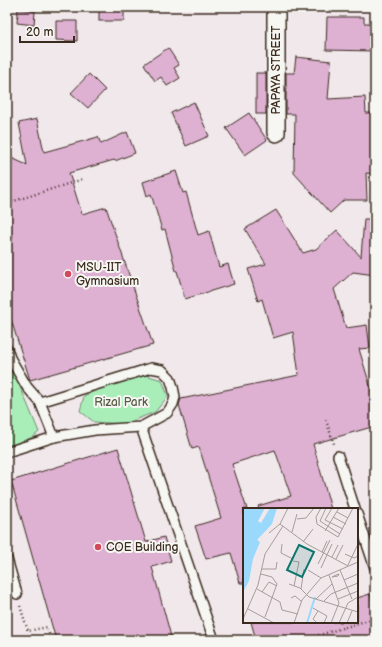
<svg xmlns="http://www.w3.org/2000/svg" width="382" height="647" viewBox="0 0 382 647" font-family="'Balsamiq Sans',sans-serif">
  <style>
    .green { fill: #a9eeb9; stroke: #728c6c }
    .building { fill: #deb1d3; stroke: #3b2a1e }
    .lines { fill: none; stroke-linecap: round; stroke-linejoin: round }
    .lane-casing { stroke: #3b2a1e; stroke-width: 12 }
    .street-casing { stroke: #3b2a1e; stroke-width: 20 }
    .path { stroke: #3b2a1e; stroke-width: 2.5; stroke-dasharray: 1 3; stroke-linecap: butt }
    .lane { stroke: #f6f6f2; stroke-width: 9 }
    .street { stroke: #f6f6f2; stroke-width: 17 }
    .poi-dot { fill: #d1495b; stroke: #f6f6f2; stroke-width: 1.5 }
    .labels { text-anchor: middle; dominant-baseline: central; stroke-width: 4; stroke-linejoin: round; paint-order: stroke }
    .street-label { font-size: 12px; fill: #3b2a1e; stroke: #f6f6f2 }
    .poi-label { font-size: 12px; fill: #3b2a1e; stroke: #f6f6f2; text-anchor: start }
    .park-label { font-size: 12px; fill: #565b45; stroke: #f6f6f2 }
    .inset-river { fill: none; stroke: #9ad9fb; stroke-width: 2 }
    .inset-road { fill: none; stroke: #a89c9a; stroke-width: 1 }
    .view { fill: #0f766e; fill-opacity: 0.15; stroke: #0f766e; stroke-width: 2 }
    .inset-edge { fill: none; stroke: #3b2a1e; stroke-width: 2 }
  </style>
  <rect width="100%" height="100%" fill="#f1e8ec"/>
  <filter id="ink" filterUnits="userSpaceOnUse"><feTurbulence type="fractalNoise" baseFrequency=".025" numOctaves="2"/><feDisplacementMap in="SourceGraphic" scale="8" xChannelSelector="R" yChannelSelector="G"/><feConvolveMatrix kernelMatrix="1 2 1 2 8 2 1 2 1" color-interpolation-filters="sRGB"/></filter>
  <g filter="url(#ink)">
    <g class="green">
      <polygon points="7,370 14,373 24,396 39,432 33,437 7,447"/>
      <polygon points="142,374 162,380 168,396 155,412 124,424 94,422 80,411 84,396 115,381"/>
    </g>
    <g class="building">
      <rect x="99" y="7" width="25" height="14"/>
      <polygon points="18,9 35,11 34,25 17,23"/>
      <polygon points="327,17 364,17 364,23 375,23 375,51 326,50"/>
      <polygon points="56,21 77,21 77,41 56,40"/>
      <polygon points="168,48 179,65 174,68 180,78 167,86 161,77 155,81 144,64"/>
      <polygon points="296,57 331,61 328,99 365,97 366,113 375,113 375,174 366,173 367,200 344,200 330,213 294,173 295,114 286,114 286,73 294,73"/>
      <rect x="256" y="73" width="10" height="41"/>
      <polygon points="89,74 105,90 88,108 71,93"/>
      <polygon points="194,102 209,136 186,146 171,113"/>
      <polygon points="249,113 267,140 245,155 226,128"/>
      <polygon points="37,119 44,152 98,137 101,144 127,132 135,153 115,161 114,160 69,173 82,214 106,207 153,345 30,380 7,307 7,241 13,238 7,222 7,156 27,165 19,123"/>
      <polygon points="176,171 183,193 186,192 198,235 209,231 219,267 228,264 234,284 185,299 177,271 176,271 165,229 162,230 151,194 147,196 143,182"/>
      <polygon points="276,210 303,253 316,249 337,230 361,257 364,219 375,219 375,275 353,272 334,289 346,328 367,325 370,348 359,349 375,402 375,426 313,444 331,509 259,509 258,506 291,496 275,450 232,464 247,509 244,509 244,583 240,583 231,553 206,559 195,526 221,518 199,447 192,449 179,405 181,399 299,375 293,332 273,338 262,299 258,301 248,269 266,264 245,229"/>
      <polygon points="118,448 146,542 164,537 171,561 152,567 172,640 56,640 11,481"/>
      <polygon points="370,594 375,610 375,640 256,640 251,622 357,622 357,598"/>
    </g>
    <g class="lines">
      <g class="lane-casing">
        <g id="lane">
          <polyline points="7,349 10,358 27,387 40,402 54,437"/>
          <polyline points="141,427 214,640"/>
          <polyline points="7,452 54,437 95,430 141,427 167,413 173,404 175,397 173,387 170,378 162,370 151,368 40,402"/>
          <polyline points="338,456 355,509"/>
          <polyline points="357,514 375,568"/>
          <polyline points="7,559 17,594"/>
        </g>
      </g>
      <g class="street-casing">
        <polyline id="street" points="276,133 276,7"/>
      </g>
      <g class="path">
        <polyline points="7,208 11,202 83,179"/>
        <polyline points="326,420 334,444"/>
        <polyline points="20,606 28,631 47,627 51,640"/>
        <polyline points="303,640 375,618"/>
      </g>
      <use href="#lane" class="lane"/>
      <use href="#street" class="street"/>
    </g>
  </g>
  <g class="poi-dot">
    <circle cx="68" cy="274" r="4"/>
    <circle cx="98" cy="547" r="4"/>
  </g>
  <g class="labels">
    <g class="street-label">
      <text transform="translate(276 70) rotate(-90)">PAPAYA STREET</text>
    </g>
    <g class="poi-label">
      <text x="76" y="267">MSU-IIT<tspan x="76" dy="14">Gymnasium</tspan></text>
      <text x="106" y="547">COE Building</text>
    </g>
    <g class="park-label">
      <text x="121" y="402">Rizal Park</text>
    </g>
  </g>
  <g transform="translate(243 508)">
    <rect width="115" height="115" fill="#f1e8ec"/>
    <path d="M0 0H22L15 13 18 15 27 0H34L29 16 14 32 17 34 10 51 6 73 0 84Z" fill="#9ad9fb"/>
    <path class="inset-river" d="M64 115 72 89"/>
    <path class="inset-road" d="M45 0 37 16 64 36 105 58M78 0 73 9 74 16 95 29 110 0M83 0 77 13 97 26M89 0 82 12 100 21M94 4 105 10M90 9 103 16M54 11 63 10 71 0M82 23 96 0M49 24 54 6M26 25 37 16M60 34 70 21M39 36 38 45 50 51M79 44 84 33M102 46 111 50 115 48M89 49 95 37M93 51 100 37M50 53 56 54 51 78M75 56 87 32M105 57 115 36M78 60 89 36M19 61H33L34 54M65 62 78 70M97 62 109 91M18 66 29 69 34 76 22 109M96 66 95 68 89 69 93 67ZM86 67 96 95 88 115M101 72 115 66M46 76 57 80 66 89 115 104M14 81 37 94 39 102 55 106M58 81 61 61M19 84 26 74 34 78M48 90 52 88 58 93M73 91 89 76M95 91 115 83M81 93 88 86 115 75M70 100 84 108 81 115M5 101 31 115M0 111 15 77 22 46 40 18M51 115 59 92 78 70 115 54M74 115 70 111 75 103M96 115 105 95 115 89M104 115 109 103"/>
    <path class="view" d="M56 37 71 44 59 69 44 62Z"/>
    <rect width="115" height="115" class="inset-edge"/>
  </g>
  <rect width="382" height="647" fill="none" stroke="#f6f6f2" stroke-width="24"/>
  <rect x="12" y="12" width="358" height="623" fill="none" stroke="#3b2a1e" stroke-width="1.5" filter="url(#ink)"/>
  <path d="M20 36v6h54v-6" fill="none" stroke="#3b2a1e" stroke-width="2"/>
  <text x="26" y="36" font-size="12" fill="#3b2a1e" stroke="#f6f6f2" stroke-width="3" paint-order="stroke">20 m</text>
</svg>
